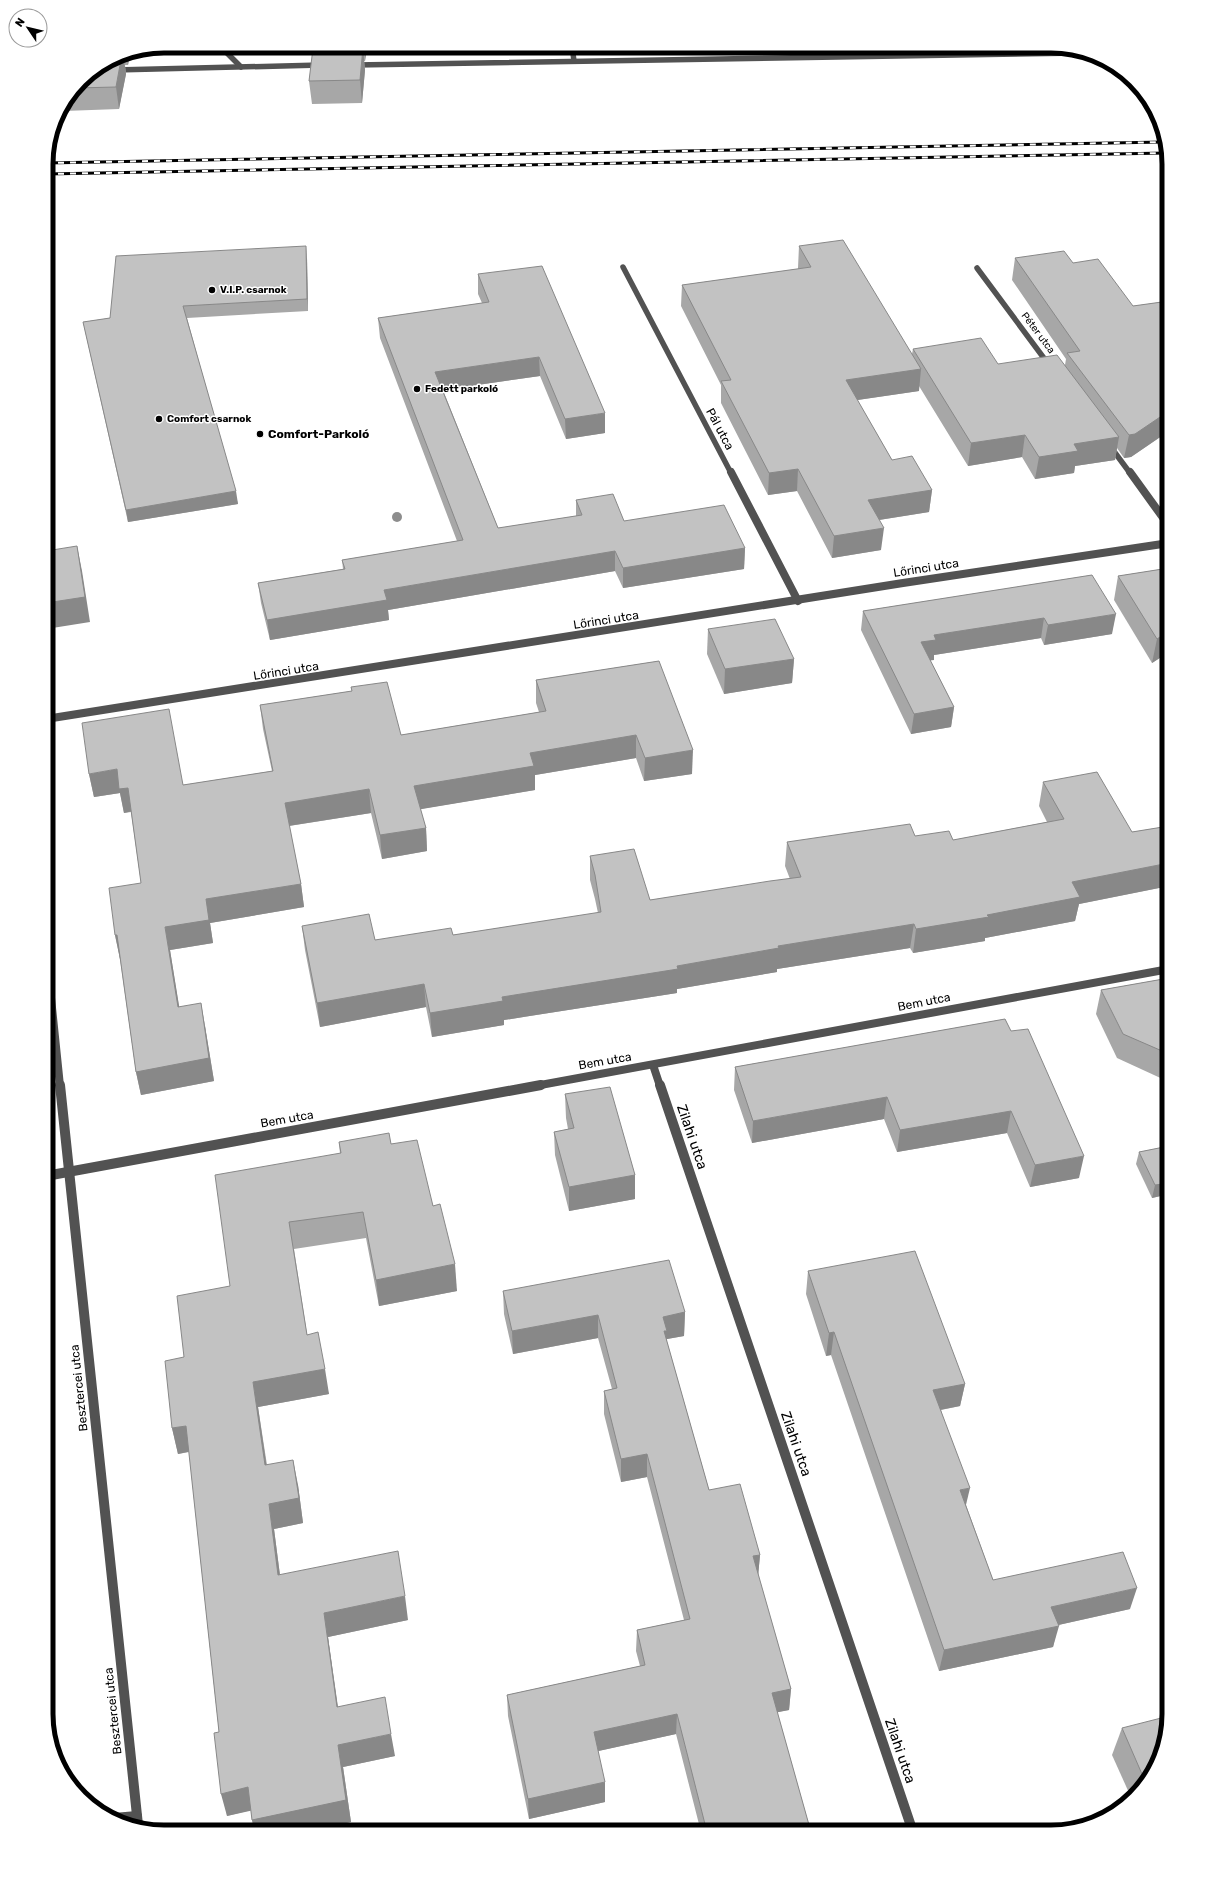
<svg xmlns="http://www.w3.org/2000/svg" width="1215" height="1878" viewBox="0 0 1215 1878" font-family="Rubik,sans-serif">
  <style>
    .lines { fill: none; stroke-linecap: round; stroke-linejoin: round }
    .street-far2 { stroke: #525252; stroke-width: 5.5 }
    .street-far1 { stroke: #525252; stroke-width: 8 }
    .street { stroke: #525252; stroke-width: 10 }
    .rail-casing { stroke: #000; stroke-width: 3 }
    .rail { stroke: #fff; stroke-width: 2; stroke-dasharray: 6; stroke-linecap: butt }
    .tree { fill: #8d8d8d }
    .wall { fill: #a7a7a7 }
    .shaded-wall { fill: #888 }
    .building { fill: #c2c2c2; stroke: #888 }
    .poi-dot { fill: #000; stroke: #fff; stroke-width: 1.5 }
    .labels { text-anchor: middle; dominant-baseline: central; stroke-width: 3; stroke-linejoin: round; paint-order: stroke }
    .far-poi-label { font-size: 10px; font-weight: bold; fill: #000; stroke: #fff; text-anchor: start }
    .far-street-label { font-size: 10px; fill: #000; stroke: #fff }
    .street-label { font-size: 12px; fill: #000; stroke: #fff }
    .poi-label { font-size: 12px; font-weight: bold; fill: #000; stroke: #fff; text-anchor: start }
    .near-street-label { font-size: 14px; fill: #000; stroke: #fff }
    .rim { fill: none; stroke: #000; stroke-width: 5 }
  </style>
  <rect width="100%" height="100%" fill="#fff"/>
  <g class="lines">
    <g class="street-far2">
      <polyline points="220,46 241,67"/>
      <polyline points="572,46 574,61"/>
      <polyline points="355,65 1078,53"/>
      <polyline points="115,70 321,65"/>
      <polyline points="623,267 731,473"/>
      <polyline points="977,268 1049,365"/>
      <polyline points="1110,446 1130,473"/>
    </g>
    <g class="street-far1">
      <polyline points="731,472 798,601"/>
      <polyline points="1130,472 1169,526"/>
      <polyline points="46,719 903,583 1169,543"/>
      <polyline points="46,949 60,1086"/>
      <polyline points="653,1065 660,1086"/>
      <polyline points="535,1086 1169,969"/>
    </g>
    <g class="street">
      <polyline points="60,1085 138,1825"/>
      <polyline points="660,1085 913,1832"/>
      <polyline points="46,1176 541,1085"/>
      <polyline points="114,1818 137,1816"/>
    </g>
    <g class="rail-casing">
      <g id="rail">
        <polyline points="46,163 1164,142"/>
        <polyline points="46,174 1167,153"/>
      </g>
    </g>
    <use href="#rail" class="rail"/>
  </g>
  <circle class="tree" cx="397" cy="517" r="5"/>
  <g class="wall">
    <polygon points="315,46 367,46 365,61 364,61 365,70 362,103 312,104 309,81"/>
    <polygon points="130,53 128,65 125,65 126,74 119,109 64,111 63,106 81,80 119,55"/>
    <polygon points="799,246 912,354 913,349 998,364 1065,365 1066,359 1012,280 1015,258 1073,263 1133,306 1169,301 1169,431 1131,457 1124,458 1117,448 1115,460 1075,466 1074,473 1035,479 1022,457 968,466 919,386 919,391 857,400 892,460 932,490 929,512 879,520 881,550 832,558 797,491 768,495 721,403 721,385 681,306 682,285 798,269 798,268"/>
    <polygon points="307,258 308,311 187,318 238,504 128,522 83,322 110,318"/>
    <polygon points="478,274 605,433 566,439 540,376 443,390 498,528 576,516 576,500 624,521 745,548 744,569 623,588 615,571 388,610 389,620 270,640 261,603 258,583 343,569 342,560 457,541 380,338 378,318 482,303 478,294"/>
    <polygon points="1169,568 1169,652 1152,663 1114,600 1118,576"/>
    <polygon points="1092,575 1112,634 1044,645 1041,638 934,655 934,660 930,660 954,707 951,727 911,734 861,630 863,611"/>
    <polygon points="708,629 794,659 792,683 724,694 707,654"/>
    <polygon points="659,661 692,774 644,781 636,758 535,775 535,790 420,809 426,828 427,851 382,859 371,813 289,826 301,884 304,907 210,923 213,943 170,950 179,1007 205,1026 214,1081 141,1095 136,1072 120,959 115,935 141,883 131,812 124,813 120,793 94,797 89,774 183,785 272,771 263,729 260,705 352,691 351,687 401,735 539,712 536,703 536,680"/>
    <polygon points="1043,782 1132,832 1169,826 1169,886 1079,904 1075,921 985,938 985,941 913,953 910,948 777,969 777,972 677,989 677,993 504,1020 504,1025 432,1037 426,1007 320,1027 305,950 302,926 375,940 453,935 598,913 595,899 590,880 590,856 650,900 790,879 785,866 787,842 915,836 953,840 1047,822 1039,806"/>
    <polygon points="1169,978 1169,1080 1167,1081 1117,1058 1096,1014 1101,990"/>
    <polygon points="1005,1019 1079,1178 1030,1187 1007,1133 897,1152 884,1119 752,1143 734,1090 735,1067"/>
    <polygon points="565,1094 635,1175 635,1199 569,1211 555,1155 554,1132 568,1129 566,1118"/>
    <polygon points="339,1142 391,1144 433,1206 457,1291 379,1306 366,1238 294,1249 307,1334 329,1394 258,1407 267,1465 298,1485 303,1523 274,1529 280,1575 408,1620 328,1637 338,1707 395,1756 343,1767 351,1822 304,1832 255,1832 252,1820 251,1810 227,1816 219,1732 189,1452 178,1454 172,1428 184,1357 230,1286 340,1154"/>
    <polygon points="1169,1146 1169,1194 1152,1198 1136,1164 1139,1152"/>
    <polygon points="808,1271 965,1384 960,1406 941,1410 966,1505 993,1580 1130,1609 1058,1625 1053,1647 939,1671 831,1355 826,1356 806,1294"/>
    <polygon points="503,1291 685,1312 684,1336 667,1339 667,1342 709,1490 760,1555 758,1576 791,1689 789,1710 777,1712 811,1832 701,1832 676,1734 598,1751 605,1802 529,1819 508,1716 507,1695 640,1666 636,1651 637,1630 684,1620 647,1477 621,1482 604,1414 604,1391 612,1389 598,1338 513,1354 504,1314"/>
    <polygon points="1122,1728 1153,1773 1130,1795 1112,1755"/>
  </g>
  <g class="shaded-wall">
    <polygon points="365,46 367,46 365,61"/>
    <polygon points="363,47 365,70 362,103 360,80"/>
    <polygon points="130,53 128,65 126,54"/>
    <polygon points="122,54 123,54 126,74 119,109 116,87"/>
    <polygon points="306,246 307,258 308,311 307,299"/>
    <polygon points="539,357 540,376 436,391 435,372"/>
    <polygon points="921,369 919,391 844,402 846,380"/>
    <polygon points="1169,411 1169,431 1131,457 1124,458 1129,435"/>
    <polygon points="605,413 605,433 566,439 565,419"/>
    <polygon points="1025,435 1022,457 968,466 971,443"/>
    <polygon points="1119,437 1115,460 1075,466 1074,473 1035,479 1039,457 1074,444"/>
    <polygon points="798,469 797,491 768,495 769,473"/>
    <polygon points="932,490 929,512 866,522 868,500"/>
    <polygon points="236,491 238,504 128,522 126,510"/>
    <polygon points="884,528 881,550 832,558 834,536"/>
    <polygon points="77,546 82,571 90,622 46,629 46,603"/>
    <polygon points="745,548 744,569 623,588 623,568"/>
    <polygon points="615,551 615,571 388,610 389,620 270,640 267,620 384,590"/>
    <polygon points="1116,614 1112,634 1044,645 1048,625"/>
    <polygon points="1044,618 1041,638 934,655 934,660 919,662 921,642 934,635"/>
    <polygon points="1169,631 1169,652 1152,663 1157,639"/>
    <polygon points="794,659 792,683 724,694 725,669"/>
    <polygon points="954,707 951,727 911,734 914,714"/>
    <polygon points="636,735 636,758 535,775 535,790 416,810 414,786 530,753"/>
    <polygon points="693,750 692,774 644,781 645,758"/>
    <polygon points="117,769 128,788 133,811 124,813 120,793 94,797 89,774"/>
    <polygon points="369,789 371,813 288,826 285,803"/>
    <polygon points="426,828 427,851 382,859 380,835"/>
    <polygon points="1169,863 1169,886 1079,904 1075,921 985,938 985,941 913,953 916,929 987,915 1072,882"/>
    <polygon points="301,884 304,907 210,923 213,943 170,950 183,1030 178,1007 165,927 206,899"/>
    <polygon points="914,924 910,948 777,969 777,972 677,989 677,993 504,1020 504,1025 432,1037 430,1013 502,997 677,966 778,946"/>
    <polygon points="115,935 117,935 122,958 120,959"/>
    <polygon points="424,984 426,1007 320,1027 317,1003"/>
    <polygon points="201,1003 205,1026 214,1081 141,1095 136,1072"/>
    <polygon points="887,1097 884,1119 752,1143 753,1121"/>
    <polygon points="1011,1111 1007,1133 897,1152 900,1130"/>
    <polygon points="1084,1156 1079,1178 1030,1187 1035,1165"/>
    <polygon points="635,1175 635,1199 569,1211 569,1187"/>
    <polygon points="1169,1183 1169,1194 1152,1198 1155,1185"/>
    <polygon points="455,1264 457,1291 379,1306 376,1280"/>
    <polygon points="685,1312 684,1336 667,1339 666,1354 663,1354 663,1317"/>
    <polygon points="598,1315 598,1338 513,1354 512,1331"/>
    <polygon points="834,1332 831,1355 826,1356 829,1333"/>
    <polygon points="325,1369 329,1394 258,1407 270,1490 265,1465 253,1382"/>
    <polygon points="965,1384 960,1406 929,1412 933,1390"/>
    <polygon points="186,1426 192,1451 178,1454 172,1428"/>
    <polygon points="647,1454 647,1477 621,1482 621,1459"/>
    <polygon points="293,1460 298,1485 303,1523 274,1529 283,1599 278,1575 269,1504"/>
    <polygon points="970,1488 965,1509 960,1490"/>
    <polygon points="760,1555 758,1577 753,1556"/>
    <polygon points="1137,1588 1130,1609 1045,1628 1051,1607"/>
    <polygon points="405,1596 408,1620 328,1637 341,1730 337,1707 324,1613"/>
    <polygon points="1059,1626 1053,1647 939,1671 944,1650"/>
    <polygon points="791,1689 789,1710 769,1714 772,1693"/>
    <polygon points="677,1714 676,1734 594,1752 594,1732"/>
    <polygon points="391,1734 395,1756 343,1767 351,1822 304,1832 255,1832 252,1820 338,1745"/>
    <polygon points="605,1782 605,1802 529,1819 528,1799"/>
    <polygon points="248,1787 254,1810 227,1816 221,1794"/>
  </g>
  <g class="building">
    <polygon points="315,46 365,46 365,50 363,50 363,47 315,48"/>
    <polygon points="363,47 360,80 309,81 313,48"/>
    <polygon points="122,54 116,87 75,88 81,80 119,55"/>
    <polygon points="843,240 921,369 846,380 892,460 912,456 932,490 868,500 884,528 834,536 798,469 769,473 721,381 731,380 682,285 811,267 799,246"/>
    <polygon points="306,246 307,299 183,306 236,491 126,510 83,322 110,318 116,256"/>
    <polygon points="1064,251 1073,263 1098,259 1133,306 1169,301 1169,411 1135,434 1129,435 1067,353 1080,351 1015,258"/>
    <polygon points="542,266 605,413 565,419 539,357 435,372 498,528 582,515 576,500 613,494 624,521 724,505 745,548 623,568 615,551 384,590 387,600 267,620 258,583 345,569 342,560 463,540 378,318 489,302 478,274"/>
    <polygon points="981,338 998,364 1057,355 1119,437 1074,444 1078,451 1039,457 1025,435 971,443 913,349"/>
    <polygon points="77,546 85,597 46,603 46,551"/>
    <polygon points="1169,568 1169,631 1157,639 1118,576"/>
    <polygon points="1092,575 1116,614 1048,625 1044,618 934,635 936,640 921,642 954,707 914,714 863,611"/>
    <polygon points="775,619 794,659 725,669 708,629"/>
    <polygon points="659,661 693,750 645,758 636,735 530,753 534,766 414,786 426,828 380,835 369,789 285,803 301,884 206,899 209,920 165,927 178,1007 201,1003 209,1058 136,1072 117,935 115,935 109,888 141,883 128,788 119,789 117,769 89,774 82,723 169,709 183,785 273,771 260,705 352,691 351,687 387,682 401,735 546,711 536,680"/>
    <polygon points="1097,772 1132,832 1169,826 1169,863 1072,882 1080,897 987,915 989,917 916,929 914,924 778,946 779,948 677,966 678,969 502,997 503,1001 430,1013 424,984 317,1003 302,926 369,914 375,940 451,928 453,935 601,912 595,875 590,856 634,849 650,900 770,881 801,877 787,842 910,824 915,836 949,831 953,840 1064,819 1043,782"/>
    <polygon points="1169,978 1169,1054 1123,1034 1101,990"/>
    <polygon points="1005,1019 1011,1031 1028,1029 1084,1156 1035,1165 1011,1111 900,1130 887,1097 753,1121 735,1067"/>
    <polygon points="610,1087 635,1175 569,1187 554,1132 574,1128 565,1094"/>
    <polygon points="389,1133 391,1144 417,1140 433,1206 440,1204 455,1264 376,1280 363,1212 289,1222 307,1335 318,1332 325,1369 253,1382 265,1465 293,1460 299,1498 269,1504 278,1575 398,1551 405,1596 324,1613 337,1707 385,1697 391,1734 338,1745 346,1800 252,1820 248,1787 221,1794 214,1733 219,1732 186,1426 172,1428 165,1361 184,1357 177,1296 230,1286 215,1175 341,1153 339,1142"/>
    <polygon points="1169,1146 1169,1183 1155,1185 1139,1152"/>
    <polygon points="915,1251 965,1384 933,1390 970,1488 960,1490 993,1580 1123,1552 1137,1588 1051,1607 1059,1626 944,1650 834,1332 829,1333 808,1271"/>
    <polygon points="669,1260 685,1312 663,1317 667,1331 664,1331 709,1490 740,1484 760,1555 753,1556 791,1689 772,1693 811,1832 707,1832 677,1714 594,1732 605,1782 528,1799 507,1695 645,1665 637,1630 690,1619 647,1454 621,1459 604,1391 617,1388 598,1315 512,1331 503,1291"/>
    <polygon points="1169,1716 1153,1773 1145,1781 1122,1728"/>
  </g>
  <g class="poi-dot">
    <circle cx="212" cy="290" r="4"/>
    <circle cx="417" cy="389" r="4"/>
    <circle cx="159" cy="419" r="4"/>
    <circle cx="260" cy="434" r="4"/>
  </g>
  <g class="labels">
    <g class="far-poi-label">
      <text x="220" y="290">V.I.P. csarnok</text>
      <text x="425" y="389">Fedett parkoló</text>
      <text x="167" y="419">Comfort csarnok</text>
    </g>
    <g class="far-street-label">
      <text transform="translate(1038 333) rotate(53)">Péter utca</text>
    </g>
    <g class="street-label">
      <text transform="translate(720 429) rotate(62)">Pál utca</text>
      <text transform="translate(926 568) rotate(-9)">Lőrinci utca</text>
      <text transform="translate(606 620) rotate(-9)">Lőrinci utca</text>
      <text transform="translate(286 671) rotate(-9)">Lőrinci utca</text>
      <text transform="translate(924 1002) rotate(-11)">Bem utca</text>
      <text transform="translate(605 1061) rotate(-10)">Bem utca</text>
      <text transform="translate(287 1119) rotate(-10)">Bem utca</text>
      <text transform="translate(79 1388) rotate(-96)">Besztercei utca</text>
      <text transform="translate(113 1711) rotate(-96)">Besztercei utca</text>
    </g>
    <g class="poi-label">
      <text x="268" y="434">Comfort-Parkoló</text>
    </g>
    <g class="near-street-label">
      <text transform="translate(692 1137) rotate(71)">Zilahi utca</text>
      <text transform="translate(796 1444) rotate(71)">Zilahi utca</text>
      <text transform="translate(900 1751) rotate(71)">Zilahi utca</text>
    </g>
  </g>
  <path d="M0 0H1215V1878H0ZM164 53H1051A111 111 0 0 1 1162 164V1714A111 111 0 0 1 1051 1825H164A111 111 0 0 1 53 1714V164A111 111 0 0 1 164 53Z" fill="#fff" fill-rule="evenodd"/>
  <path class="rim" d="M164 53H1051A111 111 0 0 1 1162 164V1714A111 111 0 0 1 1051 1825H164A111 111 0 0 1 53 1714V164A111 111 0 0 1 164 53Z"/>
  <g transform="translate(28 28) rotate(305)"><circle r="19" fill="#ffffff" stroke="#999999"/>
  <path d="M0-3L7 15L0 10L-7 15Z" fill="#000000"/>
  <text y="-6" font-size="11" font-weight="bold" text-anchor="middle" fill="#000000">N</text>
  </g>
</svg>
